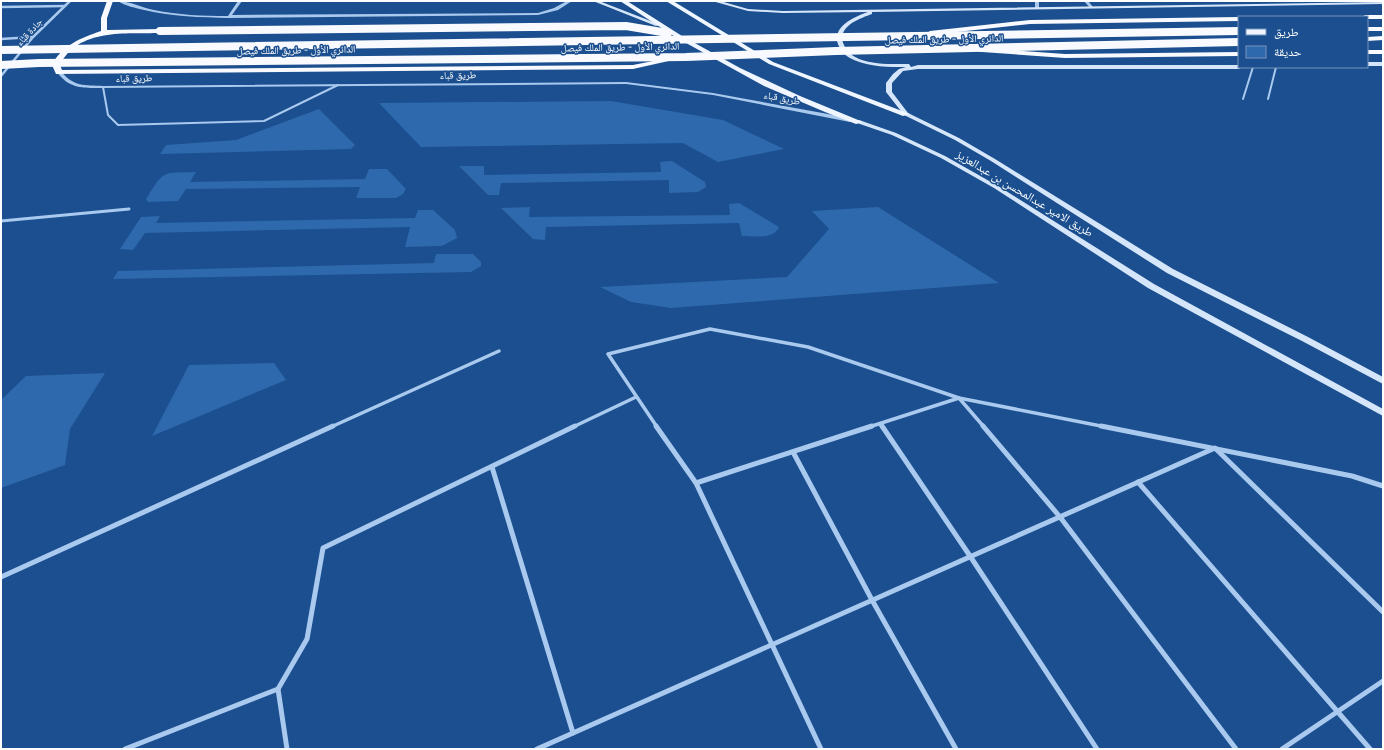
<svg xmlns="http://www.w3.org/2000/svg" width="1384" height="750" viewBox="0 0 1384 750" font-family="Cabin,'Noto Naskh Arabic',sans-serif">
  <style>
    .green { fill: #2e69ad }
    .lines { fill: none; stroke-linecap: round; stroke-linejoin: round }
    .service { stroke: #a9c9ee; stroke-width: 2 }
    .pedestrian-far1 { stroke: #a9c9ee; stroke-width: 2.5 }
    .pedestrian { stroke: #a9c9ee; stroke-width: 3 }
    .minor-far1 { stroke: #a9c9ee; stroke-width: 3.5 }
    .minor { stroke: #a9c9ee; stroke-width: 5 }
    .tertiary { fill: #a9c9ee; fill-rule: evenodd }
    .secondary { fill: #d6e6fa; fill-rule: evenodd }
    .primary { fill: #f0f6ff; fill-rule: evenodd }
    .trunk { fill: #f8faff; fill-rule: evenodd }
    .trunk-bridge { stroke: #f8faff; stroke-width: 8 }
    .labels { text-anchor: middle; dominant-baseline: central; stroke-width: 3; stroke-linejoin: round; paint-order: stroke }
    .far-street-label { font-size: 10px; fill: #fff; stroke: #1b4f8f }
    .street-label { font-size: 12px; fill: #fff; stroke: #1b4f8f }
  </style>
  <rect width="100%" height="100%" fill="#1b4f8f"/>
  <g class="green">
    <polygon points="611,101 723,120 784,149 718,162 683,143 421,147 379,103"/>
    <polygon points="319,109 355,145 351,149 160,154 166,145 236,140"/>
    <polygon points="672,161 705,182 706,187 698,192 669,193 669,180 501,183 499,195 488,195 459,166 484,166 484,175 661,172 660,162"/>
    <path d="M369 169H387L406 189 403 194 396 198H356L360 187 186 189 178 201 148 202 146 199C165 169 161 173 196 172L190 182 365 179Z"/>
    <path d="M739 203 779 227C774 240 754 236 742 236L739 223 546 227 545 240 533 239 501 208 530 207 529 217 730 215 729 204Z"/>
    <polygon points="878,207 999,283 671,308 631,302 600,287 787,277 829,229 812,211"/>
    <polygon points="418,210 433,210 455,230 457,238 442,246 405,247 410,227 145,233 133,250 120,249 141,217 160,216 156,223 415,218"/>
    <polygon points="436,254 473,254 481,262 481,266 471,272 113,279 118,271 434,263"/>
    <polygon points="274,363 286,380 152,436 189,365"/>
    <polygon points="105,373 70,429 65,465 1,488 1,400 26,376"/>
  </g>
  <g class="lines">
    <g class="service">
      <polyline points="103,87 108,115 118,125 264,121 338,85"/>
      <polyline points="1243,99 1253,67"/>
      <polyline points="1268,99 1276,67"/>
    </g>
    <g class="pedestrian-far1">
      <polyline points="1,7 65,6"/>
      <polyline points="1,39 33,37"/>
      <polyline points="1,76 33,37 70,1"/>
    </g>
    <polyline class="pedestrian" points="1,221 129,209"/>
    <g class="minor-far1">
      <polyline points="880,424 882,427"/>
      <polyline points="331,427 499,351"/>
      <polyline points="573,427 636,397"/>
      <polyline points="657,427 608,354 710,329 808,347 959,398 1106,427"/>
      <polyline points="869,427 959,398 984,427"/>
    </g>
    <g class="minor">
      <polyline points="656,426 696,483 821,749"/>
      <polyline points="882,426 970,556 1097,749"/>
      <polyline points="983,426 1060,517 1236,749"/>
      <polyline points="1101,426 1352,476 1383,486"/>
      <polyline points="793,452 872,600 956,749"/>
      <polyline points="492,467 573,733"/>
      <polyline points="1138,482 1370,749"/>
      <polyline points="696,483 872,426"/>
      <polyline points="1,577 333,426"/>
      <polyline points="278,689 307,639 323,548 575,426"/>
      <polyline points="125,749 278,689 287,749"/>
      <polyline points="537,749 1215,448 1383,612"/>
      <polyline points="1282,749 1383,681"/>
    </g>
    <g class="tertiary">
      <path d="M118 1C130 1 142 8 154 10 178 15 203 16 228 16L238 1H242L232 15 538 13 554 8 567 1H572L558 10 538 15 229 18C200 17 173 17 144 10 136 8 125 6 118 1Z"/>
      <polygon points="1035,1 1039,1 1039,9 1035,8"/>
      <polygon points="1084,1 1088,1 1093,7 1092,8 1090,8"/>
      <path d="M57 71H61C73 87 85 85 103 86L626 82 713 93 850 118 853 120 850 122 713 95 626 84 103 88C83 88 69 89 57 72Z"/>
    </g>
    <g class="secondary">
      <polygon points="593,1 599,1 661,25 656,26"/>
      <path d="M712 1H720L748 9 783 11 1383 2V4L872 12V14C858 19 834 28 845 47 848 53 853 56 859 59 875 65 893 64 909 64L911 67 918 65H1239V67H1242L1239 69H918L903 71 892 83V92L908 113 959 138 995 159 1173 269 1308 337 1383 377V384L1302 341 1167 273 991 161 955 140 904 115 886 92V83L893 74 899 69 906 67C889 67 870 67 854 60 847 57 844 54 840 48 828 29 853 17 868 12L783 13 748 11Z"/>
      <rect x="1367" y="62" width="16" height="4"/>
      <polygon points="859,120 896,133 945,156 998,186 1154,284 1383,409 1383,416 1148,288 994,188 941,158 892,135 857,123 857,121"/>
    </g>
    <g class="primary">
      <polygon points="620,1 627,1 682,36 740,68 800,96 863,122 856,124 825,112 764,86 677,38"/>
      <polygon points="666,1 673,1 773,62 910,114 903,116 769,64"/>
    </g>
    <g class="trunk">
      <path d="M107 1H113L107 18V30L160 29 163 31 160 33C126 34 78 28 60 65L62 70 633 65 678 56 682 58 633 69 56 74 52 65C62 45 81 38 101 31V18Z"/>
      <polygon points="1365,15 1383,15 1383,19 1367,19 1367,17 1362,17"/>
      <polygon points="1239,17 1239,21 1030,24 930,35 927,33 930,31 1030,20"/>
      <rect x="1367" y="27" width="16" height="4"/>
      <polygon points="1383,36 1383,40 1367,41 1367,37"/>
      <polygon points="979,48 1065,54 1239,52 1239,56 1065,58 982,52 979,52"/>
      <rect x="1367" y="50" width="16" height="4"/>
    </g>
    <g class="trunk-bridge">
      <polyline points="160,31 626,26 668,33"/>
      <polyline points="1,50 1239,31"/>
      <polyline points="1,65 39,63 686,57 836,51 1239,42"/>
    </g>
  </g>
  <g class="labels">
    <g class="far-street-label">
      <text transform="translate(29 32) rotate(-47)">جادة قباء</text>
      <text transform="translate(944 39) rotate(-1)">الدائري الأول - طريق الملك فيصل</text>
      <text transform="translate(620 47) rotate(-1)">الدائري الأول - طريق الملك فيصل</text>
      <text transform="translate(296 50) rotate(-1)">الدائري الأول - طريق الملك فيصل</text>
      <text transform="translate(458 75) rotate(-1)">طريق قباء</text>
      <text transform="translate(134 78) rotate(-1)">طريق قباء</text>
      <text transform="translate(782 98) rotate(11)">طريق قباء</text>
    </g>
    <g class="street-label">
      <text transform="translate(1025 193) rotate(31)">طريق الامير عبدالمحسن بن عبدالعزيز</text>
    </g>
  </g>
  <rect width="1384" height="750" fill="none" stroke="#ffffff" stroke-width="4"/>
  <rect x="1238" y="16" width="130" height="52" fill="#1b4f8f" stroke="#7695bc"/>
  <rect x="1246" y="29" width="20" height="6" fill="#f0f6ff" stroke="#7695bc"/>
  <text x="1274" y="36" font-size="12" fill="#ffffff">طريق</text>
  <rect x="1246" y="46" width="20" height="12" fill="#2e69ad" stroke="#7695bc"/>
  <text x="1274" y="56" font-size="12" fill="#ffffff">حديقة</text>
</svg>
